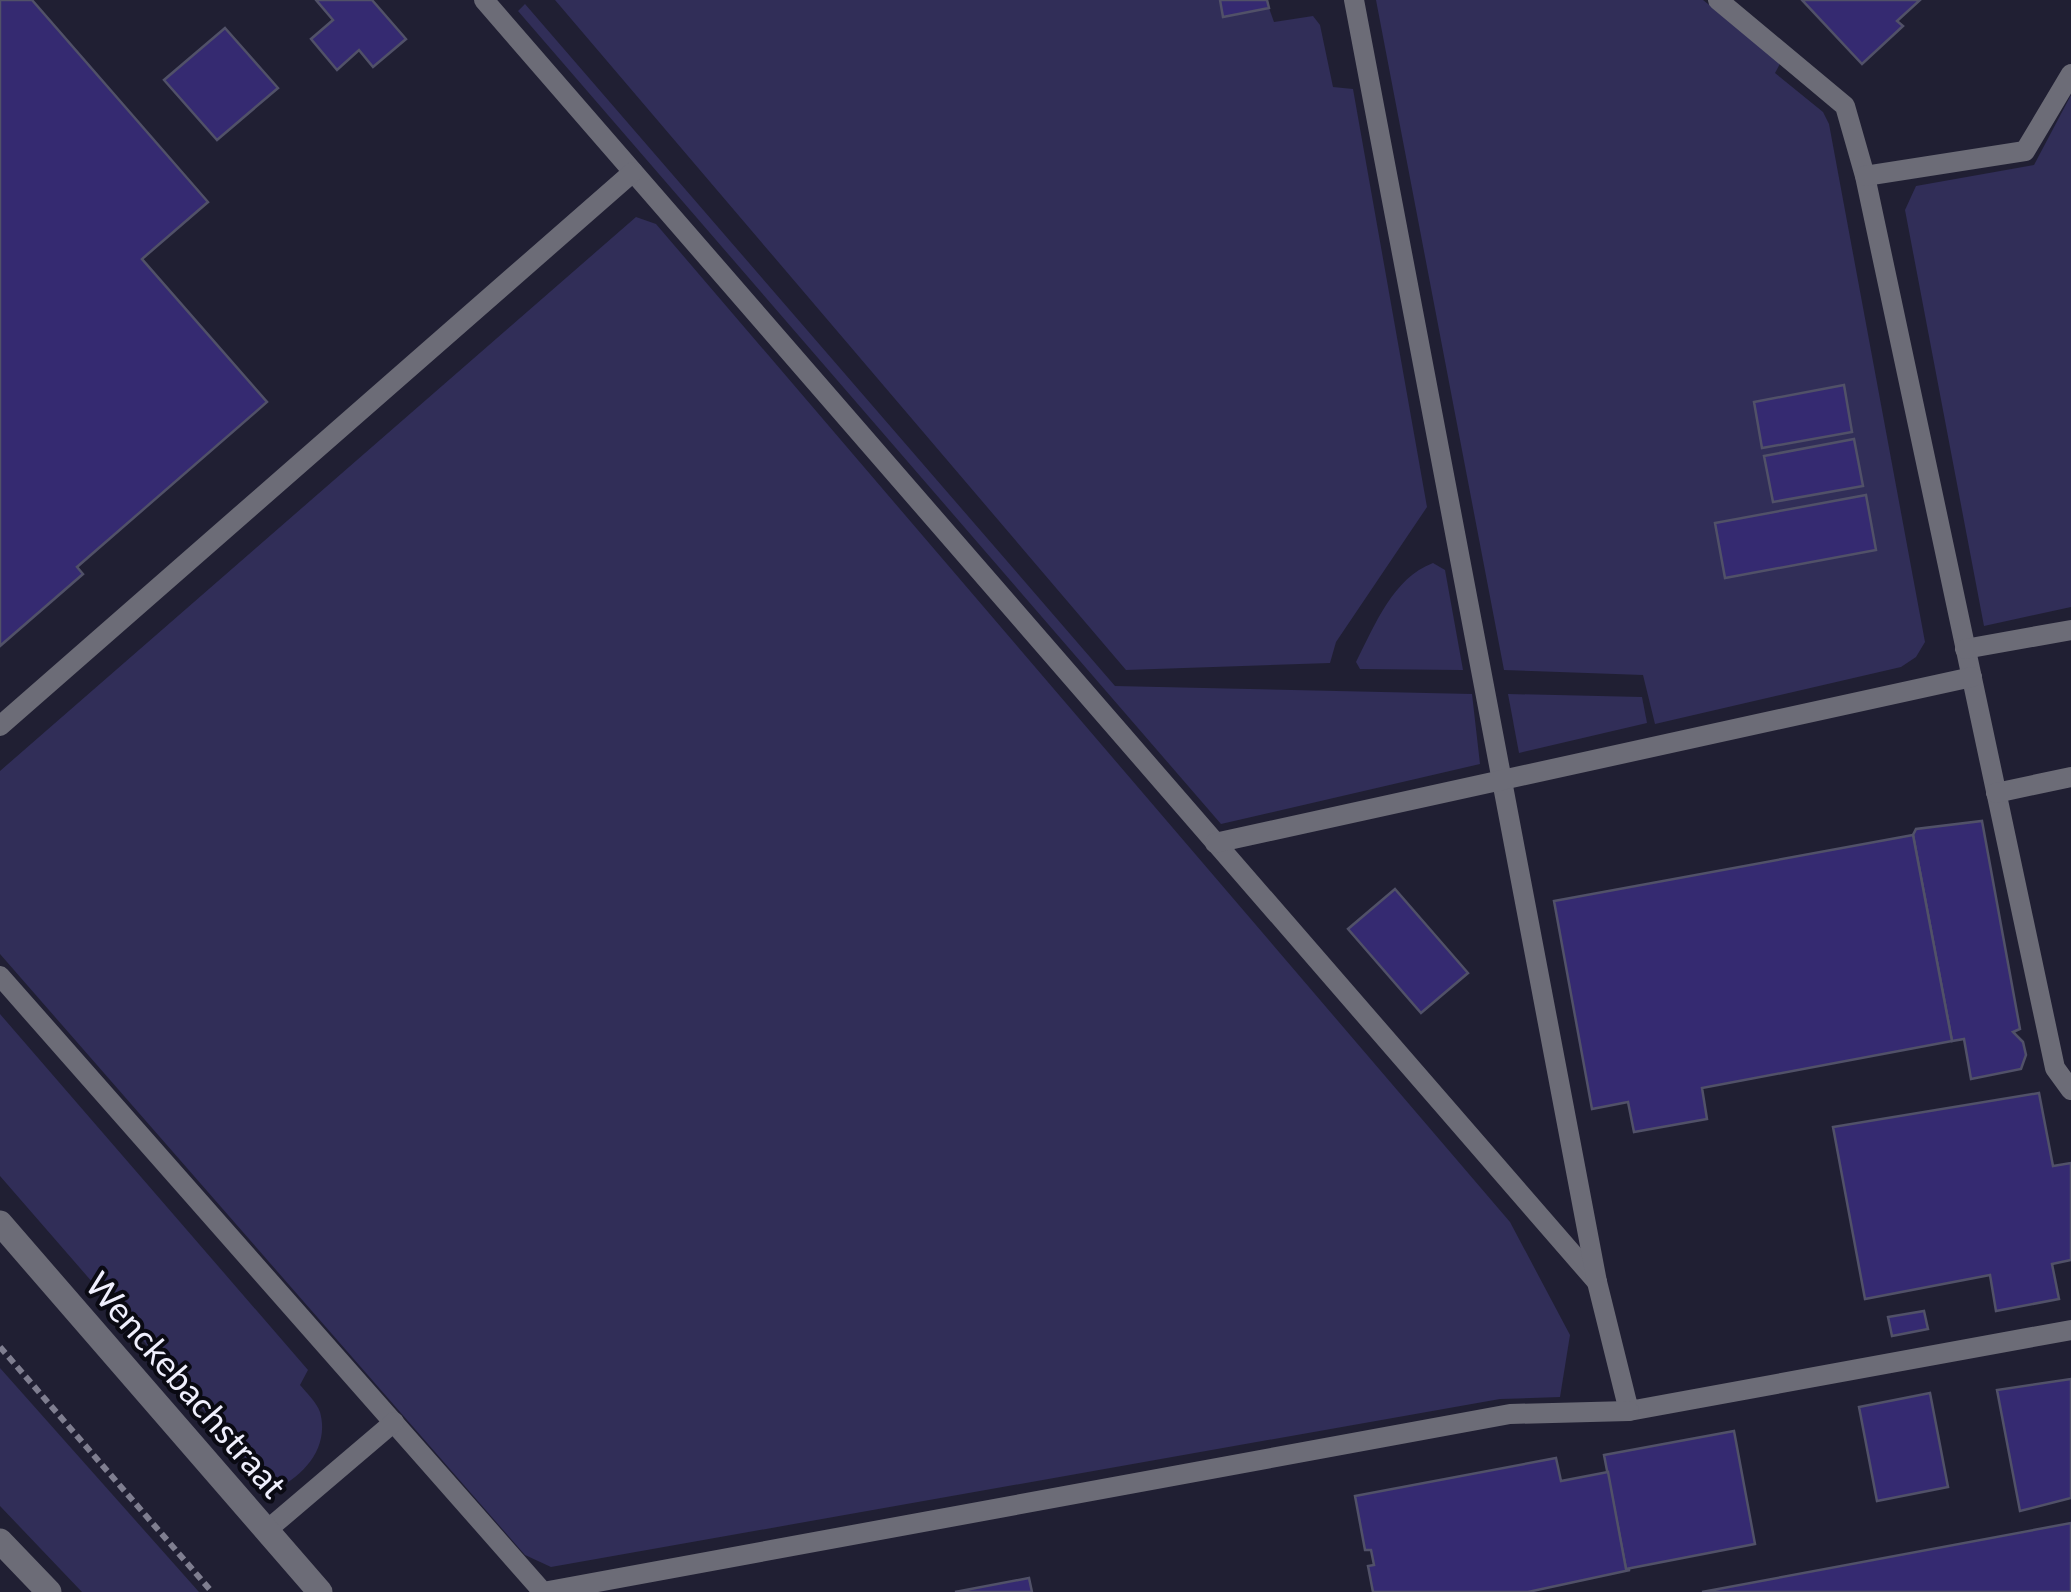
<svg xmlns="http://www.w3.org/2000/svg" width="2071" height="1592" viewBox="0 0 2071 1592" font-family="Lato,sans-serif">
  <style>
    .green { fill: #312e58 }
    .building { fill: #352a71; stroke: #515168; stroke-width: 2.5 }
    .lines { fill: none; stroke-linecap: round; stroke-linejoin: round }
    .path { stroke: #7f7e90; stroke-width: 6; stroke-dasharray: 8 5; stroke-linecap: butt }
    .service { stroke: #6c6c77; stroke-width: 20 }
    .minor { stroke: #6c6c77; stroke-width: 25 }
    .tertiary { stroke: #6c6c77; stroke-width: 25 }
    .labels { text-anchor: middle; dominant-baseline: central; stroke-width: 8; stroke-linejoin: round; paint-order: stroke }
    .street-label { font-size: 35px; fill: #efeffd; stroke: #0a0a13 }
  </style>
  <rect width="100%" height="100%" fill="#201f33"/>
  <g class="green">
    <polygon points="555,0 1220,0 1224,17 1269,8 1274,22 1313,16 1320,25 1333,87 1353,89 1427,507 1336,642 1330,663 1126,670"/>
    <polygon points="1376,0 1703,0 1781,62 1775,73 1823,112 1829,124 1925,642 1916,657 1901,667 1655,724 1643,675 1504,670"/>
    <polygon points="525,4 1115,686 1472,694 1480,764 1221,824 518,11"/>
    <polygon points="2071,95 2071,607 1984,626 1905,210 1916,186 2034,165"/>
    <polygon points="636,217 656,224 1510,1222 1570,1335 1560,1397 1500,1399 551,1567 525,1555 0,954 0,771"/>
    <path d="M1433 563 1445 570 1463 670 1360 669 1356 662C1375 625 1393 578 1433 563Z"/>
    <polygon points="1508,694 1642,697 1647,723 1519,753"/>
    <path d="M0 1014 308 1370 300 1385C306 1392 317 1403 320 1412 330 1448 303 1477 273 1490L0 1176Z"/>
    <polygon points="0,1368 199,1592 82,1592 0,1506"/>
  </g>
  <g class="building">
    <polygon points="0,0 32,0 208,202 142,259 267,402 77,567 83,574 0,646"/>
    <polygon points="316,0 372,0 406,39 373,67 359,50 337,70 311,39 333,20"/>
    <polygon points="1220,0 1267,0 1269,8 1223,17"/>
    <polygon points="1802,0 1920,0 1897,21 1903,26 1862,64"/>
    <polygon points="225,28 278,88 217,140 164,80"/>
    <polygon points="1844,385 1852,432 1762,448 1754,402"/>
    <polygon points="1854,439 1863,486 1773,502 1764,456"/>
    <polygon points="1866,495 1876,550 1725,578 1715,523"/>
    <polygon points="1982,821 2020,1029 2013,1032 2023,1042 2026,1055 2021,1069 1971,1079 1964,1039 1952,1041 1913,835 1916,829"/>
    <polygon points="1913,835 1952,1041 1702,1088 1707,1119 1634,1132 1628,1102 1592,1109 1554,901"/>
    <polygon points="1395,889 1468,973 1421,1013 1348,929"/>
    <polygon points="2039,1093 2053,1166 2071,1163 2071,1260 2052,1264 2059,1299 1996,1311 1990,1275 1865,1299 1833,1127"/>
    <polygon points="1924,1311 1928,1329 1892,1336 1888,1317"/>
    <polygon points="2071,1379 2071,1498 2020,1511 1997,1390"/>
    <polygon points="1930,1393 1948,1487 1877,1501 1859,1407"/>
    <polygon points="1734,1431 1755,1544 1626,1569 1604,1455"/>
    <polygon points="1556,1458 1561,1481 1608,1472 1626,1569 1630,1570 1528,1592 1373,1592 1368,1566 1374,1565 1371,1550 1365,1550 1355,1496"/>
    <polygon points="2071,1523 2071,1592 1702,1592"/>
    <polygon points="1029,1578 1032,1592 955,1592"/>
  </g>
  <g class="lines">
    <polyline class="path" points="0,1347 212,1592"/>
    <g class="service">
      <polyline points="484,0 1597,1282"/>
      <polyline points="1354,0 1597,1282 1629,1411 2071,1330"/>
      <polyline points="1718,0 1845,106 1865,176 2055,1068 2071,1090"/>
      <polyline points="1865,176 2025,151 2071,74"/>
      <polyline points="1965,649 2071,630"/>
      <polyline points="0,726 633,172"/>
      <polyline points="1996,793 2071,777"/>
      <polyline points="1215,843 1972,677"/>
      <polyline points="0,976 543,1592 1510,1414 1629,1411"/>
      <polyline points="267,1530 394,1422"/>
    </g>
    <polyline class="minor" points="0,1223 320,1592"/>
    <polyline class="tertiary" points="0,1541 49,1592"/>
  </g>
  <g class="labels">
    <g class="street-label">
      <text transform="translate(187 1384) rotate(49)">Wenckebachstraat</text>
    </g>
  </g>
</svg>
